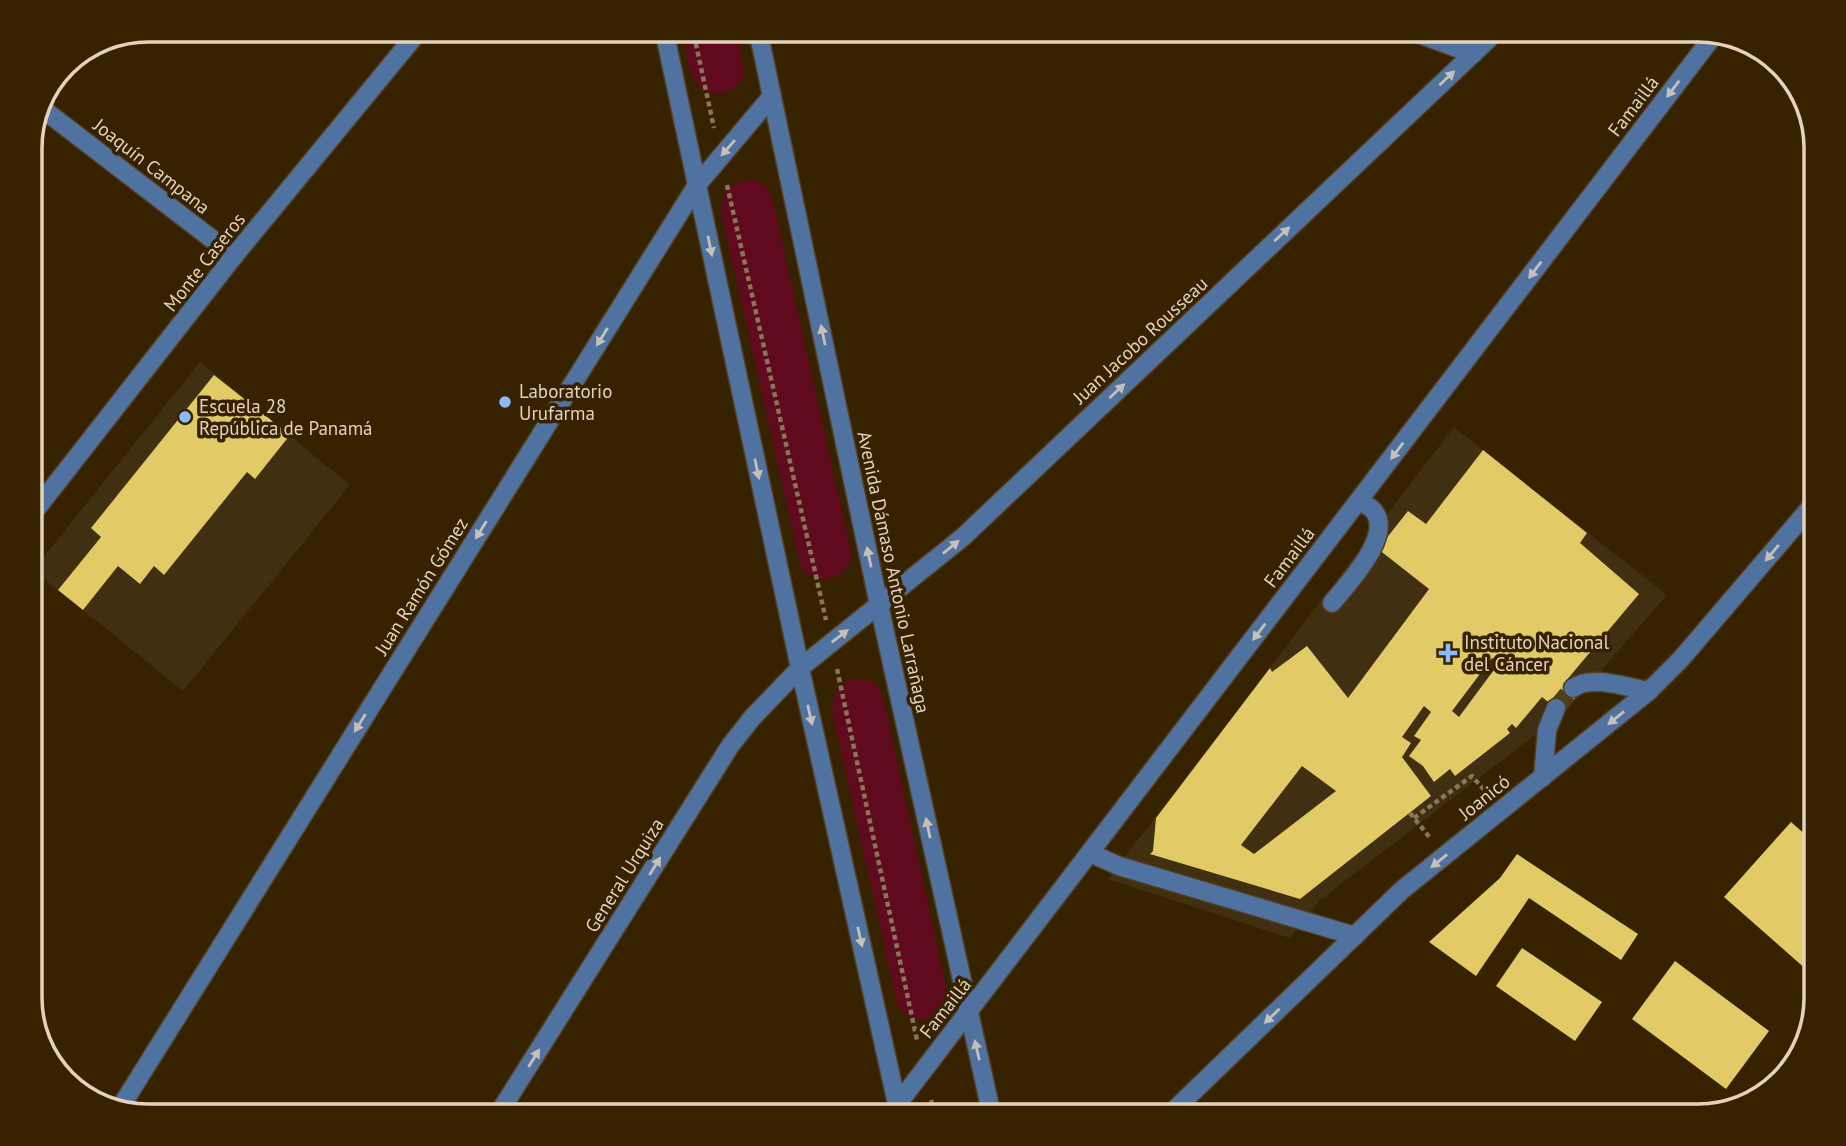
<svg xmlns="http://www.w3.org/2000/svg" width="1846" height="1146" viewBox="0 0 1846 1146" font-family="'PT Sans',sans-serif">
  <style>
    .built { fill: #412f12 }
    .green { fill: #600a1d }
    .building { fill: #e2ca66; fill-rule: evenodd }
    .lines { fill: none; stroke-linecap: round; stroke-linejoin: round }
    .minor-tunnel { stroke: #513d1c; stroke-width: 18; stroke-dasharray: 18 9; stroke-linecap: butt }
    .minor-casing { stroke: #533e1e; stroke-width: 21 }
    .path { stroke: #897659; stroke-width: 4.5; stroke-dasharray: 5 3.5; stroke-linecap: butt }
    .minor { stroke: #5072a0; stroke-width: 18 }
    .oneway { fill: #c6c0b6 }
    .poi-dot { fill: #89bafc; stroke: #372200; stroke-width: 2.5 }
    .labels { text-anchor: middle; dominant-baseline: central; stroke-width: 7; stroke-linejoin: round; paint-order: stroke }
    .street-label { font-size: 19px; fill: #e4d3bc; stroke: #372200 }
    .poi-label { font-size: 19px; fill: #e4d3bc; stroke: #372200; text-anchor: start }
    .rim { fill: none; stroke: #e4d3bc; stroke-width: 3.5 }
  </style>
  <rect width="100%" height="100%" fill="#372200"/>
  <g class="built">
    <polygon points="200,362 350,485 183,691 33,570"/>
    <polygon points="1454,427 1667,595 1565,712 1319,901 1290,938 1108,879"/>
  </g>
  <g class="green">
    <path d="M683 35H736C738 46 744 61 743 73 740 95 707 100 696 83 687 69 686 51 683 35Z"/>
    <path d="M749 180C762 180 767 186 772 197L852 557C842 581 820 587 801 568L721 212C721 193 731 182 749 180Z"/>
    <path d="M854 679 873 681 880 689 884 701 948 997C945 1025 913 1026 898 1007L833 716C832 697 835 686 854 679Z"/>
  </g>
  <g class="building">
    <polygon points="214,375 290,435 255,479 247,472 164,575 154,566 140,584 118,566 83,610 58,590 101,537 91,528"/>
    <path d="M1483 450 1587 533 1580 543 1639 594 1565 682 1579 694 1562 713 1542 697 1516 728 1512 724 1507 729 1510 733 1455 776 1450 769 1434 782 1423 766 1409 756 1421 740 1414 736 1431 712 1424 706 1402 737 1411 743 1402 757 1431 796 1300 899 1150 854 1153 851 1156 818 1270 668 1272 672 1307 646 1348 698 1429 589 1378 549 1408 511 1426 524ZM1492 658 1499 663 1459 717 1452 711ZM1302 766 1336 791 1254 854 1241 845Z"/>
    <polygon points="1791,822 1816,844 1816,978 1724,897"/>
    <polygon points="1517,854 1638,934 1621,960 1529,898 1476,976 1429,942 1500,878"/>
    <polygon points="1522,948 1602,1002 1575,1041 1496,986"/>
    <polygon points="1675,961 1769,1031 1726,1089 1632,1019"/>
  </g>
  <g class="lines">
    <polyline class="minor-tunnel" points="1556,708 1573,688"/>
    <g class="minor-casing">
      <g id="minor">
        <polyline points="1411,31 1473,54"/>
        <polyline points="665,35 800,668 899,1113"/>
        <polyline points="759,35 879,605 992,1116"/>
        <polyline points="44,110 234,256"/>
        <polyline points="30,517 234,256 414,37"/>
        <path d="M1332 603C1347 584 1395 535 1373 510 1370 507 1363 503 1359 501"/>
        <path d="M1573 688C1592 674 1627 688 1649 691"/>
        <polyline points="1543,777 1547,730 1556,708"/>
        <polyline points="1090,853 1119,866 1355,936"/>
        <polyline points="897,1105 1714,35"/>
        <polyline points="120,1108 697,185 772,96"/>
        <polyline points="497,1116 730,746 752,718 800,668 963,537 1497,31"/>
        <polyline points="1168,1116 1402,890 1649,691 1681,659 1816,501"/>
      </g>
    </g>
    <g class="path">
      <polyline points="694,35 714,128"/>
      <polyline points="727,185 826,620"/>
      <polyline points="837,669 917,1040"/>
      <polyline points="1410,813 1431,839"/>
      <polyline points="1414,818 1472,776 1487,793"/>
      <polyline points="931,1100 935,1116"/>
    </g>
    <use href="#minor" class="minor"/>
  </g>
  <defs><path id="oneway-solid" d="M-6-.8H1V-3.2L6.5 0L1 3.2V.8H-6Z" transform="scale(1.75)"/></defs>
  <g class="oneway">
    <use href="#oneway-solid" transform="translate(1447 78) rotate(-43)"/>
    <use href="#oneway-solid" transform="translate(1673 89) rotate(127)"/>
    <use href="#oneway-solid" transform="translate(728 148) rotate(131)"/>
    <use href="#oneway-solid" transform="translate(1282 234) rotate(-43)"/>
    <use href="#oneway-solid" transform="translate(710 246) rotate(78)"/>
    <use href="#oneway-solid" transform="translate(1535 270) rotate(127)"/>
    <use href="#oneway-solid" transform="translate(823 335) rotate(-102)"/>
    <use href="#oneway-solid" transform="translate(602 337) rotate(122)"/>
    <use href="#oneway-solid" transform="translate(1117 391) rotate(-43)"/>
    <use href="#oneway-solid" transform="translate(1397 451) rotate(127)"/>
    <use href="#oneway-solid" transform="translate(757 469) rotate(78)"/>
    <use href="#oneway-solid" transform="translate(481 530) rotate(122)"/>
    <use href="#oneway-solid" transform="translate(951 547) rotate(-39)"/>
    <use href="#oneway-solid" transform="translate(1772 553) rotate(130)"/>
    <use href="#oneway-solid" transform="translate(869 557) rotate(-102)"/>
    <use href="#oneway-solid" transform="translate(1259 632) rotate(127)"/>
    <use href="#oneway-solid" transform="translate(840 636) rotate(-38)"/>
    <use href="#oneway-solid" transform="translate(810 715) rotate(77)"/>
    <use href="#oneway-solid" transform="translate(1616 718) rotate(141)"/>
    <use href="#oneway-solid" transform="translate(360 723) rotate(122)"/>
    <use href="#oneway-solid" transform="translate(928 828) rotate(-102)"/>
    <use href="#oneway-solid" transform="translate(1439 861) rotate(141)"/>
    <use href="#oneway-solid" transform="translate(655 866) rotate(-58)"/>
    <use href="#oneway-solid" transform="translate(860 937) rotate(77)"/>
    <use href="#oneway-solid" transform="translate(1272 1016) rotate(136)"/>
    <use href="#oneway-solid" transform="translate(977 1050) rotate(-103)"/>
    <use href="#oneway-solid" transform="translate(534 1058) rotate(-58)"/>
  </g>
  <g class="poi-dot">
    <circle cx="505" cy="402" r="7"/>
    <circle cx="185" cy="417" r="7"/>
    <path d="M1444.5 642.5h7v7h7v7h-7v7h-7v-7h-7v-7h7z"/>
  </g>
  <g class="labels">
    <g class="street-label">
      <text transform="translate(1633 106) rotate(-53)">Famaillá</text>
      <text transform="translate(152 166) rotate(38)">Joaquín Campana</text>
      <text transform="translate(204 262) rotate(-52)">Monte Caseros</text>
      <text transform="translate(1140 340) rotate(-43)">Juan Jacobo Rousseau</text>
      <text transform="translate(1289 557) rotate(-53)">Famaillá</text>
      <text transform="translate(894 572) rotate(78)">Avenida Dámaso Antonio Larrañaga</text>
      <text transform="translate(421 586) rotate(-58)">Juan Ramón Gómez</text>
      <text transform="translate(1484 797) rotate(-39)">Joanicó</text>
      <text transform="translate(624 875) rotate(-58)">General Urquiza</text>
      <text transform="translate(945 1008) rotate(-52)">Famaillá</text>
    </g>
    <g class="poi-label">
      <text x="519" y="391">Laboratorio<tspan x="519" dy="22">Urufarma</tspan></text>
      <text x="199" y="406">Escuela 28<tspan x="199" dy="22">República de Panamá</tspan></text>
      <text x="1464" y="642">Instituto Nacional<tspan x="1464" dy="22">del Cáncer</tspan></text>
    </g>
  </g>
  <path d="M0 0H1846V1146H0ZM148 42H1698A106 106 0 0 1 1804 148V998A106 106 0 0 1 1698 1104H148A106 106 0 0 1 42 998V148A106 106 0 0 1 148 42Z" fill="#372200" fill-rule="evenodd"/>
  <path class="rim" d="M148 42H1698A106 106 0 0 1 1804 148V998A106 106 0 0 1 1698 1104H148A106 106 0 0 1 42 998V148A106 106 0 0 1 148 42Z"/>
</svg>
